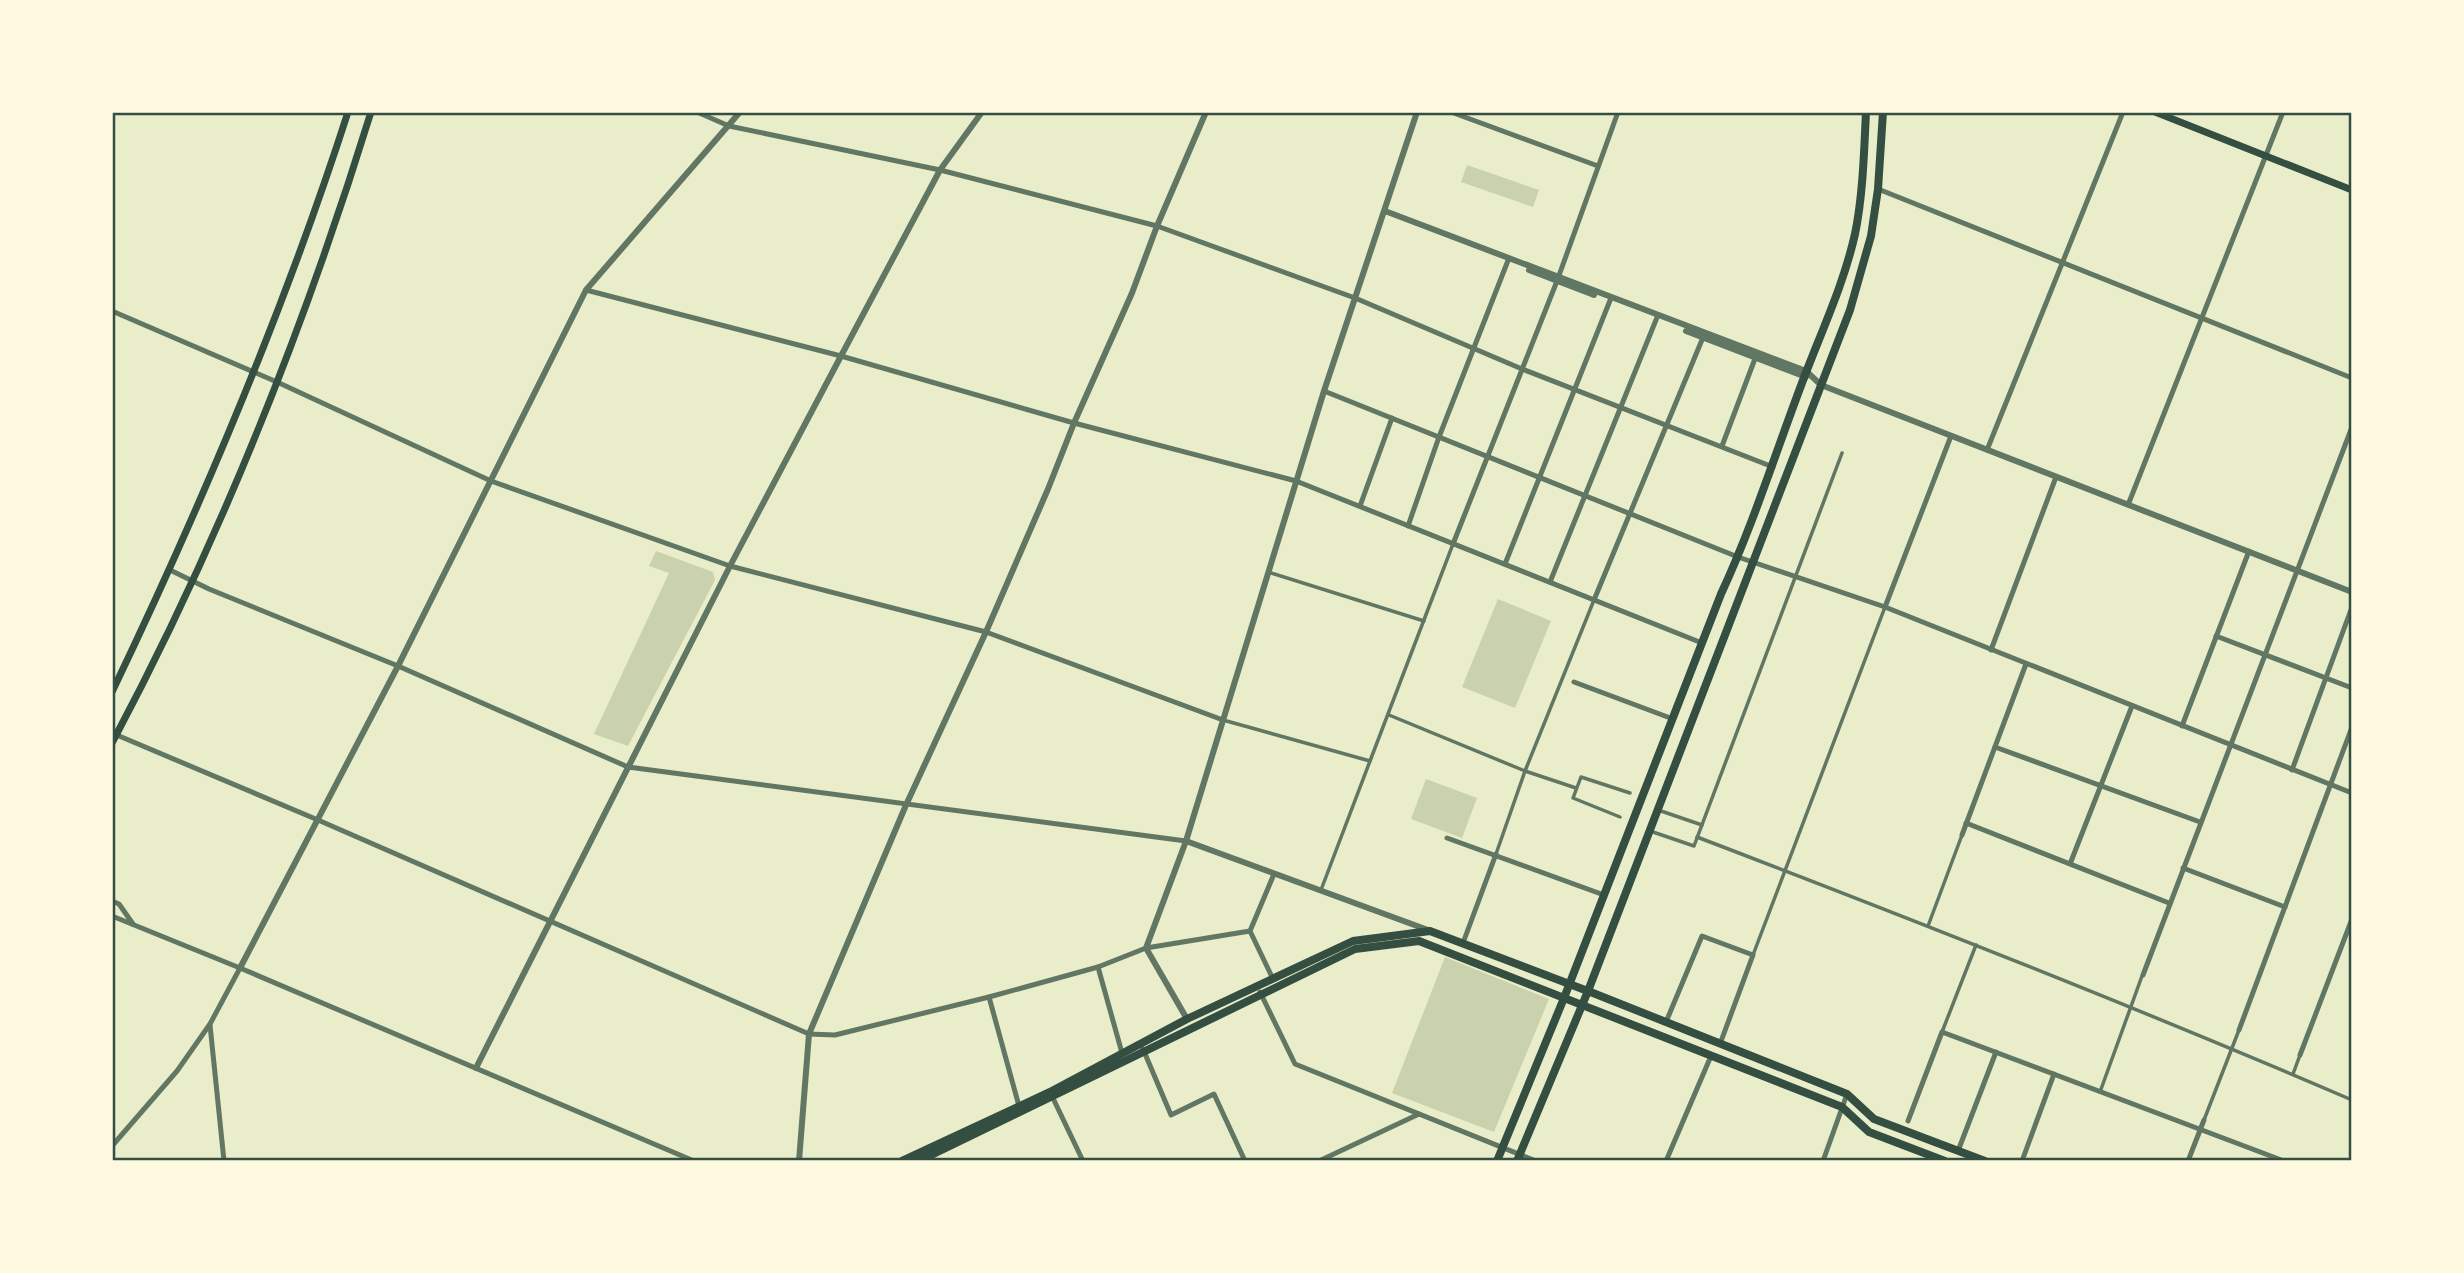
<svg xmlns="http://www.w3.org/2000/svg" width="2464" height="1273" viewBox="0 0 2464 1273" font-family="'Work Sans',sans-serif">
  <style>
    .green { fill: #cad2ad }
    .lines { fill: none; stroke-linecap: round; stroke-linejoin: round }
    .pedestrian { stroke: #617663; stroke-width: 3.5 }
    .minor { stroke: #617663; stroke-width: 5 }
    .tertiary { stroke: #617663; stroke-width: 6 }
    .secondary { stroke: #344e41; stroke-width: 7 }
    .primary { stroke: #344e41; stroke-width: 8 }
    .neatline { fill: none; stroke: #344e41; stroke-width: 2.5 }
  </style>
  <rect width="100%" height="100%" fill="#e9edc9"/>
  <g class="green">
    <polygon points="1467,165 1539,190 1533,207 1461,182"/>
    <polygon points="656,551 713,572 715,580 628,746 594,734 669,573 649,566"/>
    <polygon points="1498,599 1551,621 1515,708 1462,687"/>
    <polygon points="1426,779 1477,798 1462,838 1411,819"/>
    <polygon points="1445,957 1549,999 1494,1132 1392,1093"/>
  </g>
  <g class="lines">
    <g class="pedestrian">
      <polyline points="1268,572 1424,621"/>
      <polyline points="1389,715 1525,771 1576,788"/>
      <polyline points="1223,720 1370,761 1453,544"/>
      <polyline points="1661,811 1702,825"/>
      <polyline points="1620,817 1573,798 1581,777 1630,793"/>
      <polyline points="1653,832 1694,846 1842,453"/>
      <path d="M1697 837C1917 921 2136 1007 2352 1100"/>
      <polyline points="1496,854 1525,771 1594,600"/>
      <polyline points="1321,890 1370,761"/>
      <polyline points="1928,926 1962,835"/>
      <polyline points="1753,955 1885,607"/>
      <polyline points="1942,1032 1976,945"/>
      <polyline points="2293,1074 2300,1055"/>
      <polyline points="2100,1092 2142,976"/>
      <polyline points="2204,1120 2239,1030"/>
    </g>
    <g class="minor">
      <polyline points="697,112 729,126 940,170 1157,226 1355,298 1522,369 1773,467"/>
      <polyline points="1451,112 1598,166"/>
      <polyline points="1878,189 2352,378"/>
      <polyline points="586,290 841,356 1074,423 1296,481 1702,643"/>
      <polyline points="112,311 277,382 491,481 730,566 986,632 1223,720"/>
      <polyline points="1324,391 1738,557 1885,607 2352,793"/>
      <polyline points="1722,446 1756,356"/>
      <polyline points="1987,450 2123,112"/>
      <polyline points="2128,505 2283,112"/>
      <polyline points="1360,506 1392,418"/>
      <polyline points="1408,526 1439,437 1509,258"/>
      <polyline points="1453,544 1557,281 1618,112"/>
      <polyline points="1505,564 1611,298"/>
      <polyline points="170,570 209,589 398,666 628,767 1186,841"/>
      <polyline points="1550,582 1658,315"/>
      <polyline points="1594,600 1704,335"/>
      <polyline points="1885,607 1951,436"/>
      <polyline points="2216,636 2352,688"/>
      <polyline points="1991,650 2056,477"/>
      <polyline points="1574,682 1673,719"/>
      <polyline points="2182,726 2249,551"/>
      <polyline points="112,733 318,820 809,1034 835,1035 989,997 1098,967 1146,948 1250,931"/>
      <polyline points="1995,747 2200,822"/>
      <polyline points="2292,770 2352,607"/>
      <polyline points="1966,823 2169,903"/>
      <polyline points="1962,835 2026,664"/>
      <polyline points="1447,838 1604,895"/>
      <polyline points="2070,864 2132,706"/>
      <polyline points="2183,868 2285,907"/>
      <polyline points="112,901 119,904 133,924"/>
      <polyline points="112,916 240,968 694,1161"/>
      <polyline points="1463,943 1496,854"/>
      <polyline points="1098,967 1122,1053"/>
      <polyline points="2143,975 2352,427"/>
      <polyline points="1273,979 1250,931 1274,874"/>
      <polyline points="1260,992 1295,1064 1536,1161"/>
      <polyline points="989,997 1019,1106"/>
      <polyline points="1666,1022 1702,936 1753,955 1720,1044"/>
      <polyline points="210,1025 224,1161"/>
      <polyline points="2239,1030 2352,727"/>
      <polyline points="1143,1049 1171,1115 1214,1094 1245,1161"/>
      <polyline points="2300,1055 2352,919"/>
      <polyline points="1051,1094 1083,1161"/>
      <polyline points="1908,1121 1942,1032 2284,1161"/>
      <polyline points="112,1146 177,1071 210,1024 240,968"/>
      <polyline points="1958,1151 1996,1052"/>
      <polyline points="1319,1161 1419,1114"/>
      <polyline points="1666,1161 1711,1056"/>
      <polyline points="1823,1161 1847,1094"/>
      <polyline points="2022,1161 2054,1074"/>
      <polyline points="2188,1161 2204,1120"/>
    </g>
    <g class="tertiary">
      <polyline points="1385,211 1806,371 1821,385 2352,592"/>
      <polyline points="1529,270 1594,295"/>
      <polyline points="1686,331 1806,377"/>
      <polyline points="1186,841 1428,930"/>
      <polyline points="240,968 398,666 586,290 740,112"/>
      <polyline points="1187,1019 1146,948 1186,841 1324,391 1417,112"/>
      <polyline points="476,1068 730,566 841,356 940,170 982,112"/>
      <polyline points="799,1161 809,1034 906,805 986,632 1048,489 1074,423 1132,293 1157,226 1206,112"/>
    </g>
    <g class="secondary">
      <polyline points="2155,112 2352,190"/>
      <path d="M112 692C202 504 284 311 348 112"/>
      <path d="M112 743C219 542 304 329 371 112"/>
    </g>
    <g class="primary">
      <polyline points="902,1161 1050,1092 1187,1019 1353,941 1430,931 1593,993 1847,1094 1874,1119 1985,1161"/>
      <polyline points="919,1161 1355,949 1419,941 1842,1107 1869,1132 1945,1161"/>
      <path d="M1497 1161 1564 998 1721 594C1754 523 1777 448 1805 375 1823 328 1844 283 1855 234 1863 195 1864 152 1866 112"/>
      <polyline points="1517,1161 1588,991 1850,310 1871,236 1878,189 1883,112"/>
    </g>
  </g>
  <rect width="2464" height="1273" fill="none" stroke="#fefae0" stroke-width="228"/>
  <rect x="114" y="114" width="2236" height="1045" class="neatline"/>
</svg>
